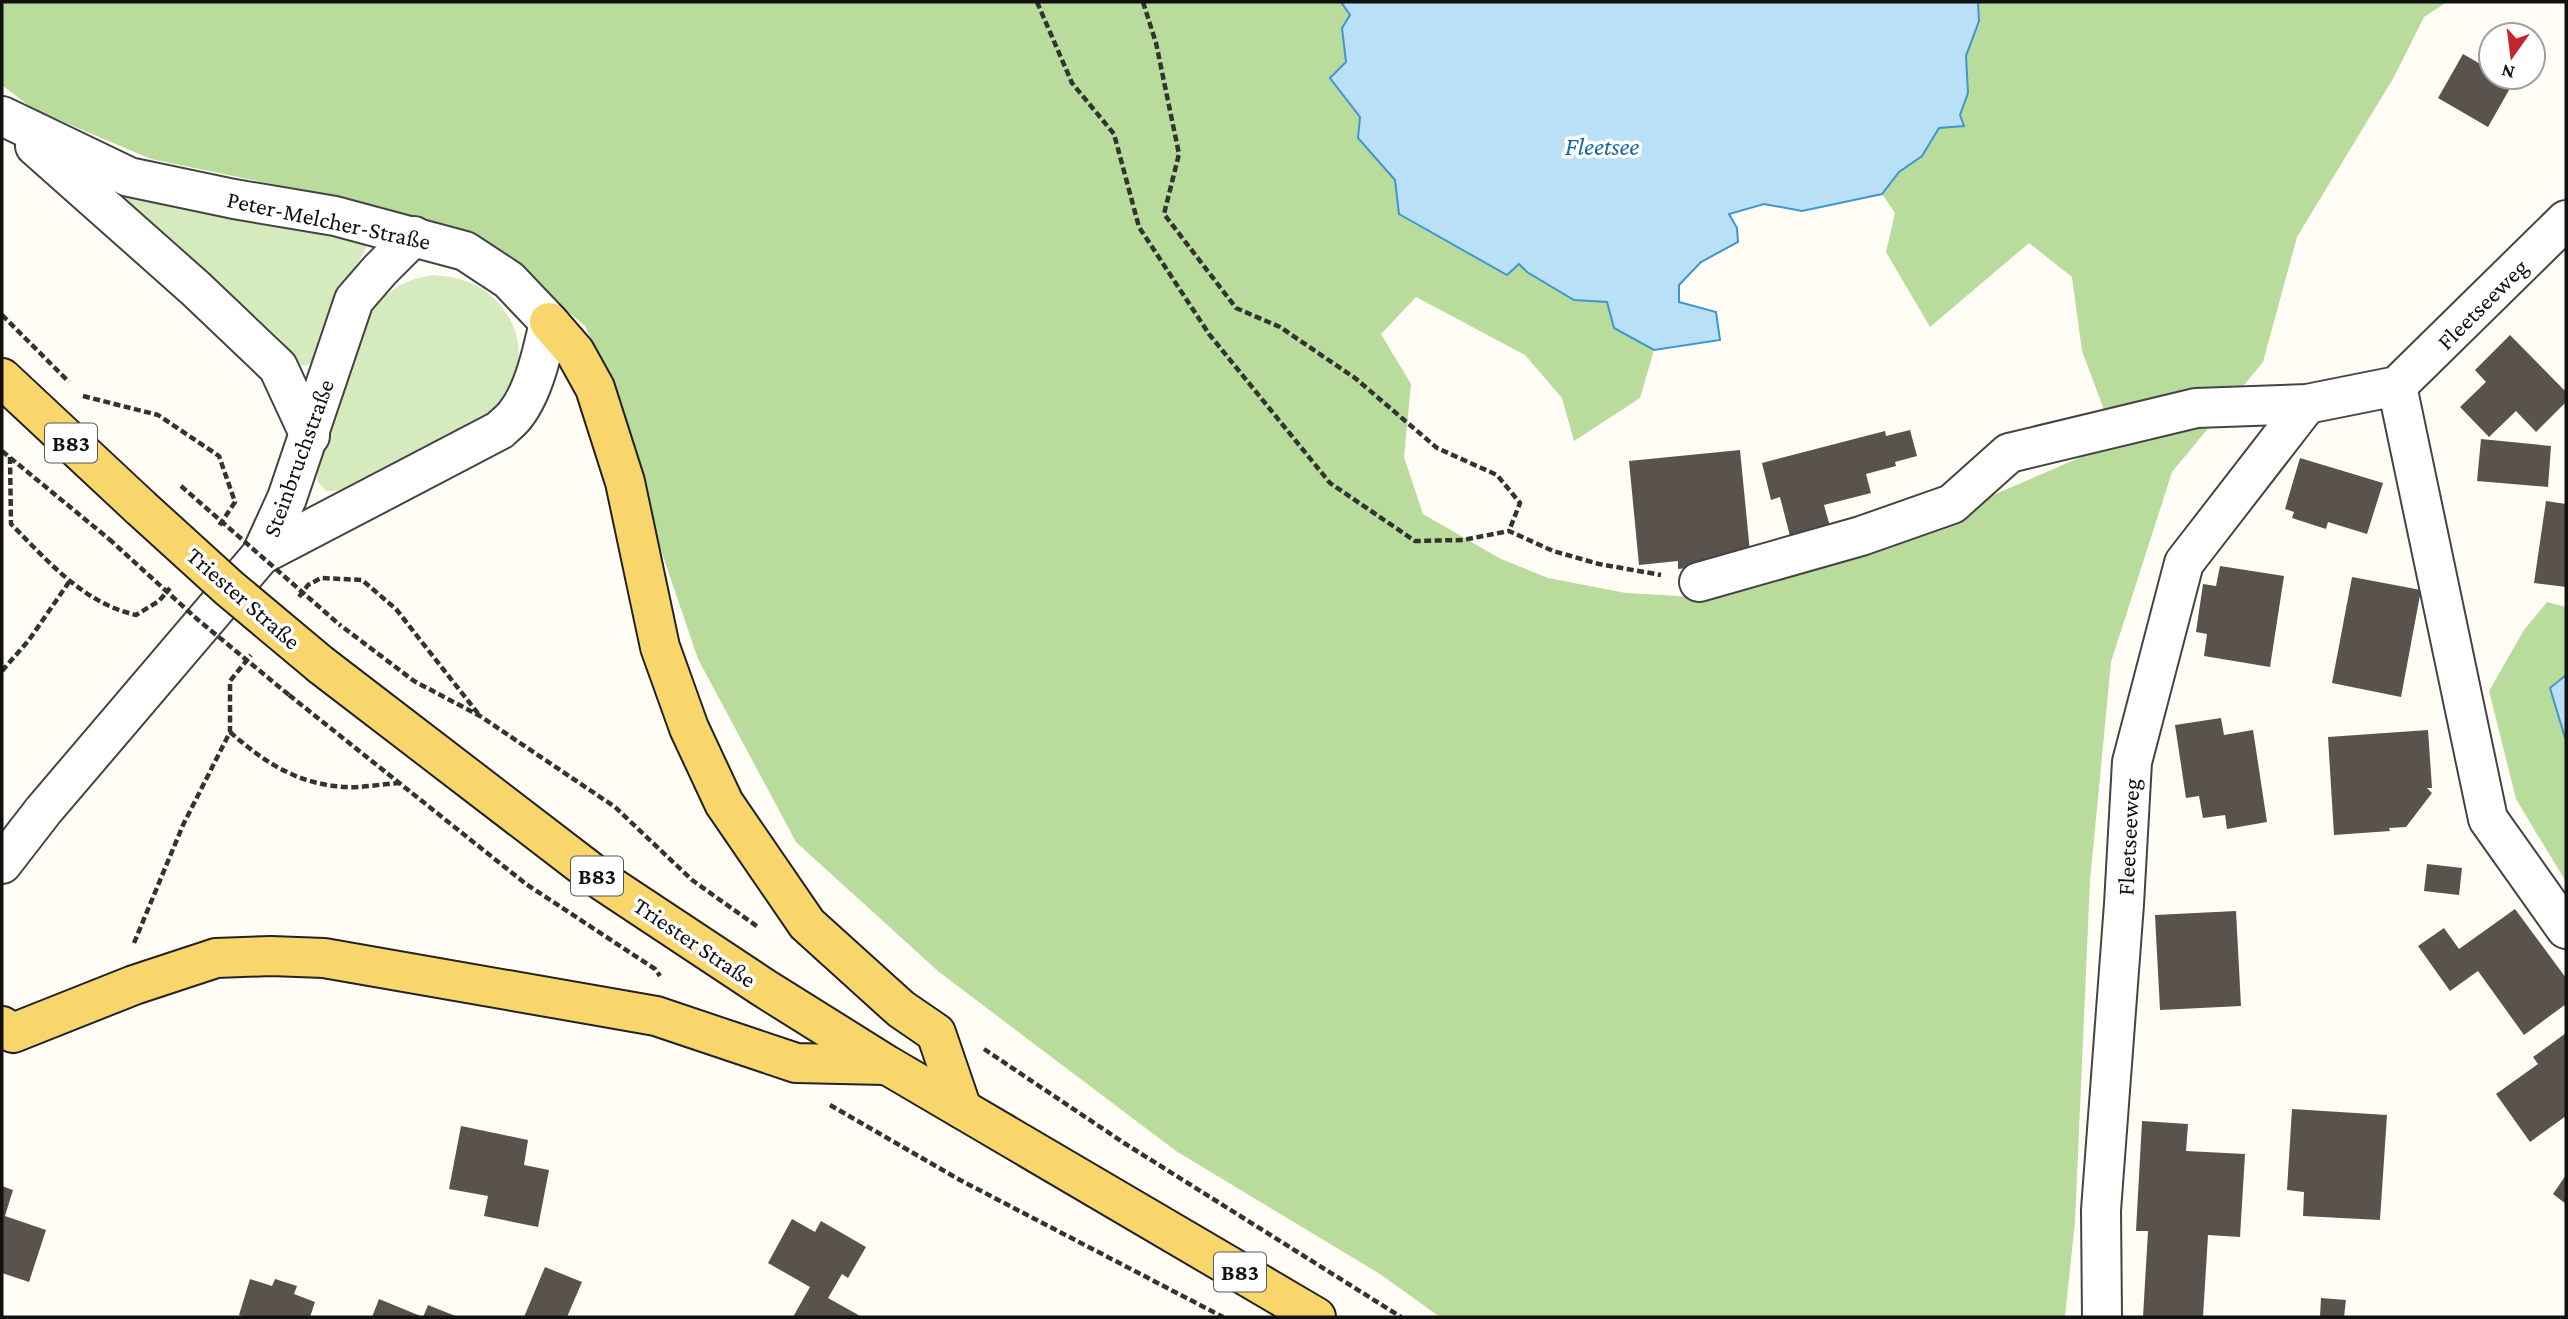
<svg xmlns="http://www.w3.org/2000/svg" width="2568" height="1319" viewBox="0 0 2568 1319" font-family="'Crimson Pro',serif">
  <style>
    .green { fill: #d5ebbd }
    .forest { fill: #b9dc9c }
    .water { fill: #b9e0f7; stroke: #3f96cf; stroke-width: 2 }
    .building { fill: #5a524d }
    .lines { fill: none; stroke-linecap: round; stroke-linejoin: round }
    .minor-casing { stroke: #444; stroke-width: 42 }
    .primary-casing { stroke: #222; stroke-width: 42 }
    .path { stroke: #333; stroke-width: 4.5; stroke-dasharray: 7 3.5; stroke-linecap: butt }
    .minor { stroke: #fff; stroke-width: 38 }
    .primary { stroke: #f9d66b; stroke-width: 38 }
    .primary-bridge-casing { stroke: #222; stroke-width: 42; stroke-linecap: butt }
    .path-bridge { stroke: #333; stroke-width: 4.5; stroke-dasharray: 7 3.5; stroke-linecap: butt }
    .primary-bridge { stroke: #f9d66b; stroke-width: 38 }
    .labels { text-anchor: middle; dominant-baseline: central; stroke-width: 7; stroke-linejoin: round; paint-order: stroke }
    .shield { fill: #fff; stroke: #585858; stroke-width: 2 }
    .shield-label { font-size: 23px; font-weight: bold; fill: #111 }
    .street-label { font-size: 24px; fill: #111; stroke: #fff }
    .water-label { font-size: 26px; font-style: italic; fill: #1768a6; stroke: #fff }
  </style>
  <rect width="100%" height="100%" fill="#fffdf5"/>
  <g class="green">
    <polygon points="123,191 365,240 367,245 364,252 321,330 311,363 305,366 300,365 284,343 258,319 117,198"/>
    <path d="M432 275C466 277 490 287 508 316 530 350 516 400 484 421 471 430 454 435 440 442 406 458 372 474 338 491H326L317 481 318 463 368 316C387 291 400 281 432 275Z"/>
  </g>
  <g class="forest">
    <polygon points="2,2 1341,2 1350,15 1342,28 1346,62 1330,79 1360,117 1358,138 1395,180 1399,214 1507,275 1519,263 1574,300 1607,302 1614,328 1654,350 1640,398 1574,441 1562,398 1525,355 1416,297 1381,334 1411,384 1404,457 1423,514 1499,558 1548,578 1626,593 1713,598 1933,521 2116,442 2082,351 2072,277 2029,243 1930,327 1886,252 1895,213 1882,194 1899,172 1922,156 1939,128 1960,115 1968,93 1966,56 1979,21 1978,2 2447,2 2424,17 2394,77 2297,237 2263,362 2172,472 2111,662 2090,881 2075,1221 2065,1317 1440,1317 1380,1274 1176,1151 939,972 796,842 698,659 635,474 616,394 585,326 494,250 417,220 301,190 151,159 33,109 2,85"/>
    <polygon points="2547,602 2566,607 2566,675 2550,688 2566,741 2566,882 2516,799 2489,691 2524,630"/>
  </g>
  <g class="water">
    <polygon points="1341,2 1978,2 1979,21 1966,56 1968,93 1960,115 1964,126 1939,128 1922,156 1899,172 1882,194 1802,211 1764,204 1729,214 1737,228 1738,242 1701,262 1679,285 1679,302 1716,312 1720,340 1654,350 1614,328 1607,302 1574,300 1527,272 1519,264 1507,275 1399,214 1395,180 1358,138 1360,117 1330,78 1346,62 1342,28 1350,15"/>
    <polygon points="2566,675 2566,741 2550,688"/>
  </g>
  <g class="building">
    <polygon points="2463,54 2491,70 2491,77 2503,77 2513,83 2488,127 2438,98"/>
    <polygon points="2510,335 2566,392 2566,402 2536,432 2516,411 2489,437 2460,407 2486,382 2475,370"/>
    <polygon points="1910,430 1917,456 1895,462 1896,466 1866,474 1871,493 1824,505 1831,530 1791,540 1780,497 1771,500 1762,463 1885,431 1886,436"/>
    <polygon points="2481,439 2551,446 2548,487 2477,481"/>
    <polygon points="1740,450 1751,562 1678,569 1678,561 1639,565 1629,461"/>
    <polygon points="2300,458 2383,483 2367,534 2328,522 2326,529 2292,518 2294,512 2285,509"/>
    <polygon points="2546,501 2566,504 2566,587 2534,583"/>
    <polygon points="2220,566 2284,576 2270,667 2204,656 2207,634 2196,632 2203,584 2216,586"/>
    <polygon points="2352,577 2421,590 2401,697 2332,683"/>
    <polygon points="2221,718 2224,735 2253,730 2267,822 2227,829 2225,815 2203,818 2199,796 2186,798 2175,725"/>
    <polygon points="2428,730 2432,788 2427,788 2432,793 2406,827 2389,828 2390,831 2334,835 2328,737"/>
    <polygon points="2427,864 2462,868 2459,895 2424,891"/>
    <polygon points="2515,909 2566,978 2566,1004 2524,1035 2478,971 2450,991 2418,946 2444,928 2459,949"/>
    <polygon points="2236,911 2241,1006 2160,1010 2155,915"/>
    <polygon points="2566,1033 2566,1116 2530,1142 2496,1094 2538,1064 2533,1057"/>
    <polygon points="2292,1109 2387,1115 2380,1220 2303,1216 2304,1192 2287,1190"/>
    <polygon points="2142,1121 2188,1124 2186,1151 2245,1154 2240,1237 2208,1235 2203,1317 2143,1317 2148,1231 2136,1231"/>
    <polygon points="461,1126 528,1140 524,1165 549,1170 538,1227 484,1216 488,1196 449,1189"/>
    <polygon points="2566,1175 2566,1204 2553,1194"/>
    <polygon points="2,1186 13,1190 5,1216 46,1230 29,1282 2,1273"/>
    <polygon points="792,1219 815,1232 821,1221 866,1247 848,1278 842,1274 828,1298 862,1317 793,1317 810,1287 768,1263"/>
    <polygon points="545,1267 582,1282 567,1317 524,1317"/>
    <polygon points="250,1279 272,1286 275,1279 297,1286 294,1294 315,1302 310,1317 245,1317 239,1315"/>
    <polygon points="2321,1298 2346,1300 2344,1317 2320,1317"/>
    <polygon points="379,1299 423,1317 428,1305 458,1317 372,1317"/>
  </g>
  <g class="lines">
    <g class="minor-casing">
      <g id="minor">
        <path d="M2 116 129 177 234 199 335 216 465 251 509 280 549 322C543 350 534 391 516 414 512 420 505 425 500 430L261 555"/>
        <polyline points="35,146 195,288 278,367 310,436"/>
        <polyline points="2397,386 2488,819 2566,929"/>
        <polyline points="1699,582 1861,536 1952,504 2009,453 2196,408 2307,404 2397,386 2566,220"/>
        <polyline points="2,864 43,811 261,555 287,498 354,300 380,270 414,236"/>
        <polyline points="2102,1317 2101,1210 2124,904 2132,762 2184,563 2307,404"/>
      </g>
    </g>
    <g class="primary-casing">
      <g id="primary">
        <polyline points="549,322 575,352 595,388 625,482 660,647 689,728 724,803 807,924 901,1009 936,1033 962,1109"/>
        <polyline points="2,378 141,508"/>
        <polyline points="321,665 604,882 764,988 887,1065 1316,1317"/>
        <polyline points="2,1026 13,1033 134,985 216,958 271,956 324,958 656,1016 796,1063 885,1065"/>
      </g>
    </g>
    <g class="path">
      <polyline points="1037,2 1072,83 1114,134 1139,227 1209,334 1330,483 1415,541 1463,540 1509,531 1553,551 1599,564 1661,575"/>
      <polyline points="1143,2 1156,43 1179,154 1164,214 1236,308 1280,327 1355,378 1437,448 1497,475 1520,503 1509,531"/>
      <polyline points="2,315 69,382"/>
      <polyline points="83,396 158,415 219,456 235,502 219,526"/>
      <polyline points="2,451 109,539"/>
      <path d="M10 457 11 524C48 561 83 603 136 615L159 601 170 588"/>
      <polyline points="299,597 308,585 321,578 362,580 396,609 480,716"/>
      <polyline points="344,628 414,681 480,716 615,807 692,880 758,927"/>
      <polyline points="2,671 29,640 69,582"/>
      <polyline points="289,695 526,884 655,969 660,976"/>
      <path d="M230 732C264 762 297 784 345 787 362 788 381 784 399 783"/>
      <polyline points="134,943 183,825 230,732 230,681 251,655"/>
      <polyline points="984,1049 1124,1143 1401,1317"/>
      <polyline points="830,1105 960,1180 1223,1317"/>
    </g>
    <use href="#minor" class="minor"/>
    <use href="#primary" class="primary"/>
    <g class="primary-bridge-casing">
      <polyline id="primary-bridge" points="141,508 229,588 321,665"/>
    </g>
    <g class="path-bridge">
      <polyline points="181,486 341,626"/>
      <polyline points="109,539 197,619 289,695"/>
    </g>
    <use href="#primary-bridge" class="primary-bridge"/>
  </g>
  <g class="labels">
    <g class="shield">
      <rect x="45" y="423.5" width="52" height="39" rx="5"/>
      <rect x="571" y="856.5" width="52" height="39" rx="5"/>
      <rect x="1214" y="1252.5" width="52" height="39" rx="5"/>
    </g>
    <g class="shield-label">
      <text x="71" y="443">B83</text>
      <text x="597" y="876">B83</text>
      <text x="1240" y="1272">B83</text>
    </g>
    <g class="street-label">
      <text transform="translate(329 220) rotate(12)">Peter-Melcher-Straße</text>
      <text transform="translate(2482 304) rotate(-45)">Fleetseeweg</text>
      <text transform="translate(298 458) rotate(-70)">Steinbruchstraße</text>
      <text transform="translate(244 598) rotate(41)">Triester Straße</text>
      <text transform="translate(2128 837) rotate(-87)">Fleetseeweg</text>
      <text transform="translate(695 942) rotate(34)">Triester Straße</text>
    </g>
    <g class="water-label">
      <text x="1602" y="146">Fleetsee</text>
    </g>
  </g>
  <rect width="2568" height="1319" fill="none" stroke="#111111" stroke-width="7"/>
  <g transform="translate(2512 56) rotate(194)"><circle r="33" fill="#ffffff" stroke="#a0a0a0" stroke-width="2"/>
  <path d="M0-5L12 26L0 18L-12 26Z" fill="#c4262e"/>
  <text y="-10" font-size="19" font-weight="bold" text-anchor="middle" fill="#111111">N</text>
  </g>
</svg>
